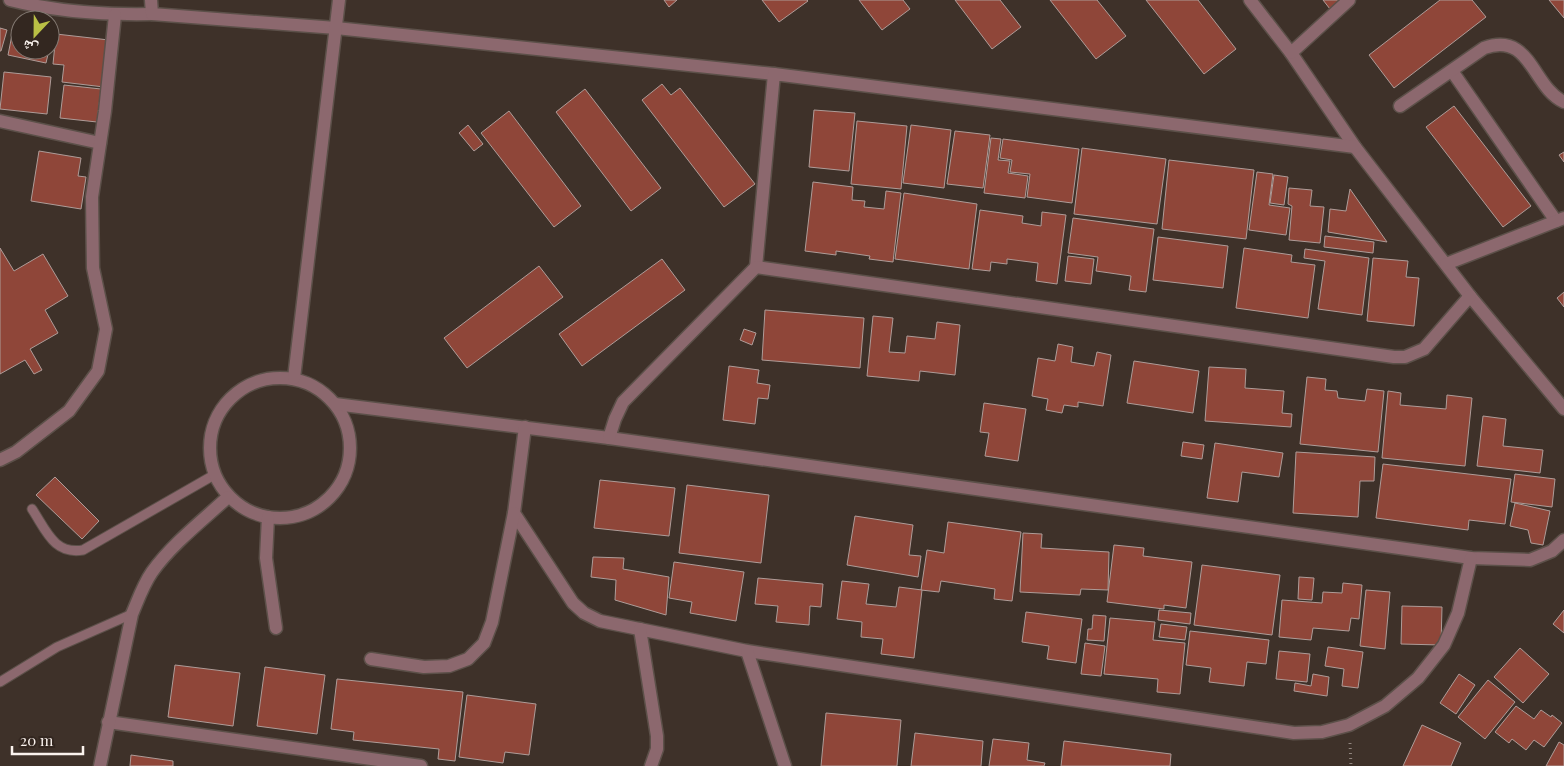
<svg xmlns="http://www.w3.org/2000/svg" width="1564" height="766" viewBox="0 0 1564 766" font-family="'Playfair Display','Noto Naskh Arabic',serif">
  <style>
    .building { fill: #8f4639; stroke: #ae9c98 }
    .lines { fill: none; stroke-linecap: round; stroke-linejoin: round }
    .service-casing { stroke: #5c5049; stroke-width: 11 }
    .minor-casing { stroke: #5c5049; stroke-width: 15 }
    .path { stroke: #90857e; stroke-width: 3; stroke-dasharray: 1 4; stroke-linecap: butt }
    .service { stroke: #8c686e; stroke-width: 9 }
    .minor { stroke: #8c686e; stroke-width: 12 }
  </style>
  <rect width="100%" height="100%" fill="#3e3129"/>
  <g class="building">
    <polygon points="664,0 677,0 669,7"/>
    <polygon points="762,0 807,0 808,1 779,22"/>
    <polygon points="859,0 903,0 910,9 882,30"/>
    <polygon points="955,0 1000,0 1021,27 992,49"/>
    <polygon points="1050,0 1097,0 1126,36 1096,59"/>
    <polygon points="1146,0 1198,0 1236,49 1204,74"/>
    <polygon points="1323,0 1343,0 1330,9"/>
    <polygon points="1440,0 1472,0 1486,17 1394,88 1369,55"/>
    <polygon points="1549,0 1564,0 1564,18"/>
    <polygon points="14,25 20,26 20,50 49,50 46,63 8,55"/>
    <polygon points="0,28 7,30 1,51 0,51"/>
    <polygon points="56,34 109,40 104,87 62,82 64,65 53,64"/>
    <polygon points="4,72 51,77 47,114 0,109"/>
    <polygon points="662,84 671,95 680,88 755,184 724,207 642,100"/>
    <polygon points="64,85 101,89 97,122 60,118"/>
    <polygon points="585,89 661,188 631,211 556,112"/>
    <polygon points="1454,106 1531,206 1503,227 1426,127"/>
    <polygon points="814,110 855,113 849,171 809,167"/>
    <polygon points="509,111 581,206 554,227 481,133"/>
    <polygon points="857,121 907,126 901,189 851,184"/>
    <polygon points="468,125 483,144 474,151 459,133"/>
    <polygon points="911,125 951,130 944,188 903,183"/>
    <polygon points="955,131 990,135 983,188 947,184"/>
    <polygon points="991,138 1001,139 998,160 1010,161 1008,173 1028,176 1025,198 984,193"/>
    <polygon points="1003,139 1079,149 1072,203 1027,197 1030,174 1010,172 1012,160 1000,158"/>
    <polygon points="1082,148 1166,159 1157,224 1074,214"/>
    <polygon points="39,151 81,158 78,176 86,177 81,209 31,201"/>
    <polygon points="1564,152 1564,162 1559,155"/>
    <polygon points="1169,160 1254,170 1246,239 1162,229"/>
    <polygon points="1257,172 1273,174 1269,205 1290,208 1286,235 1249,230"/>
    <polygon points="1274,175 1288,177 1284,205 1270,203"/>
    <polygon points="813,182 853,187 852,200 865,201 864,207 884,209 886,191 901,193 893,262 869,259 870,256 836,251 836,255 805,251"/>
    <polygon points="1289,188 1312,190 1310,206 1324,207 1320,243 1289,240 1292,206 1288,204"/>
    <polygon points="1350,189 1387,242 1328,232 1330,209 1346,211"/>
    <polygon points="904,193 977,204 969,269 895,259"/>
    <polygon points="980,210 1023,216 1022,223 1041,226 1042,212 1066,215 1057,284 1036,281 1038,263 1007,259 1007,264 991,262 990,271 972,269"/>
    <polygon points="1073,218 1154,229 1146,292 1129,290 1131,276 1096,271 1098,257 1068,253"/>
    <polygon points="1325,236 1374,242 1373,253 1324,247"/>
    <polygon points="1158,237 1228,246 1223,288 1153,280"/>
    <polygon points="0,248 14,271 43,254 68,296 45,310 58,333 30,349 42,370 34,374 25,360 0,374"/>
    <polygon points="1244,248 1292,255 1291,262 1315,265 1308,318 1236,308"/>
    <polygon points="1305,249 1369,258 1362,315 1318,309 1325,261 1304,258"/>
    <polygon points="1068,256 1094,259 1091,284 1065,281"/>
    <polygon points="1373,258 1408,261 1406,277 1419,278 1414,326 1367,321"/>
    <polygon points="662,259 685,290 582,366 559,334"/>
    <polygon points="539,266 563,297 467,368 444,338"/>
    <polygon points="1564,292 1564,307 1557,298"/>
    <polygon points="765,310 864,318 860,368 762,360"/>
    <polygon points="873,316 893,318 889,352 905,353 907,336 935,339 937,322 960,325 955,375 920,371 919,381 867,376"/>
    <polygon points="744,329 756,333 752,345 740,340"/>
    <polygon points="1058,344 1073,347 1071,362 1094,366 1097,352 1111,355 1103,406 1078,402 1078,407 1064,405 1062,413 1046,410 1048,399 1032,396 1038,358 1055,361"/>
    <polygon points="1134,361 1199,371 1193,413 1127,403"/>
    <polygon points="729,366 759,370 757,383 770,385 768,399 758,398 755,424 723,420"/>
    <polygon points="1209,367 1246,369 1245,388 1284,391 1282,413 1292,414 1291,427 1205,421"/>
    <polygon points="1307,377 1326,379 1325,390 1337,391 1338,398 1365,401 1367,389 1384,391 1378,452 1300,444"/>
    <polygon points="1388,391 1401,393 1400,405 1446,409 1447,395 1472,398 1465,466 1382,458"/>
    <polygon points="984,403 1026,409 1018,461 985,456 989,433 980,432"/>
    <polygon points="1483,416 1506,419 1503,446 1543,450 1540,473 1477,466"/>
    <polygon points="1183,442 1204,445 1202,459 1181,456"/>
    <polygon points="1215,443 1283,453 1279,477 1242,472 1238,502 1207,498"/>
    <polygon points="1296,452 1375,457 1374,481 1360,481 1358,517 1293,513"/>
    <polygon points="1383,464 1511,479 1505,524 1469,520 1468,530 1376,518"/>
    <polygon points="1515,474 1555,479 1552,507 1511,502"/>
    <polygon points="55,477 99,521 82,539 36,495"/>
    <polygon points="600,480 675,488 669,536 594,528"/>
    <polygon points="687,485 769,495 761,563 679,553"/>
    <polygon points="1515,503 1550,511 1543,545 1531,543 1528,530 1510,526"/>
    <polygon points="855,516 913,525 909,555 921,556 918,577 847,565"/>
    <polygon points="948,522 1021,532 1012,601 994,599 995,589 941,581 939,592 921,590 927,550 944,553"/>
    <polygon points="1023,533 1042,534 1041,548 1109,552 1108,590 1081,589 1080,595 1020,592"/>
    <polygon points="1114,545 1144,548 1143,556 1192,562 1186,608 1164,605 1164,609 1107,602"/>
    <polygon points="593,557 624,558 623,569 669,577 666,615 615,600 616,580 591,577"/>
    <polygon points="674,562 744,572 736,621 690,613 692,602 669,598"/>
    <polygon points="1202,565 1280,575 1272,635 1194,625"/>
    <polygon points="1299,577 1314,578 1312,600 1298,599"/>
    <polygon points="758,578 823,584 821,607 810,606 809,625 776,622 778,606 755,604"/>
    <polygon points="842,581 869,584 866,604 896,607 899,587 922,590 914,658 881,654 883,639 861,637 862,622 837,619"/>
    <polygon points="1343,583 1362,585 1359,619 1351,618 1349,631 1313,628 1311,640 1279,637 1282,600 1322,603 1323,592 1342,593"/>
    <polygon points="1366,590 1390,592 1385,649 1360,646"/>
    <polygon points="1402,606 1442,607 1441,645 1401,644"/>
    <polygon points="1159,610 1191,613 1190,624 1158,620"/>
    <polygon points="1564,610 1564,633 1553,624"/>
    <polygon points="1026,612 1082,619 1076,663 1047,659 1049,646 1022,642"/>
    <polygon points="1093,615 1106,616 1104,641 1087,640 1088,629 1092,629"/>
    <polygon points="1110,618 1155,622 1153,640 1185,643 1180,694 1157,692 1158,679 1104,674"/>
    <polygon points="1161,624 1187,627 1185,640 1159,637"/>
    <polygon points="1190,631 1269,640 1266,664 1247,662 1244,686 1209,682 1211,668 1186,665"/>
    <polygon points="1085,643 1105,646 1101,676 1081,674"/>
    <polygon points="1328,647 1363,652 1358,688 1342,686 1344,669 1325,666"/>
    <polygon points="1520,648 1549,674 1523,703 1494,677"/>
    <polygon points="1279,651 1310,654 1307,682 1276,679"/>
    <polygon points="175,665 240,673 233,726 168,717"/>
    <polygon points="265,667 325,675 317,734 257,726"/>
    <polygon points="1313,674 1329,677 1327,696 1294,691 1295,683 1311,686"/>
    <polygon points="1459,674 1475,685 1456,714 1440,703"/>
    <polygon points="337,679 463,692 455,761 438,759 439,749 353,740 354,732 331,729"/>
    <polygon points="1488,680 1515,702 1485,739 1458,717"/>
    <polygon points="467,695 536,704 529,755 505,752 503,763 459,757"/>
    <polygon points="1516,706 1534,719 1541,710 1551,717 1552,715 1562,723 1544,747 1534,740 1526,750 1512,739 1509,743 1495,732"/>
    <polygon points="826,713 901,720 897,766 821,766"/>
    <polygon points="1422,725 1461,743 1451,766 1403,766"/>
    <polygon points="915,733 983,741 981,766 911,766"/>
    <polygon points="993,739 1029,743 1027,760 1045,763 1044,766 989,766"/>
    <polygon points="1064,741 1171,754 1170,766 1061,766"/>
    <polygon points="1559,742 1564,745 1564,766 1546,766"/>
    <polygon points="131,755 173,761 173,766 130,766"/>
  </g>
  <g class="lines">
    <g class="service-casing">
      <g id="service">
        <path d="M32 509C46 530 54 555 83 550L214 475"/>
        <polyline points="0,682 57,647 132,614"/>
      </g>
    </g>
    <g class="minor-casing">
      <g id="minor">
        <path d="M10 0C57 12 104 15 152 14"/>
        <polyline points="151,0 152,14 336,28 774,74"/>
        <polyline points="1250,0 1291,53 1355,147 1470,296 1564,409"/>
        <polyline points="1291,53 1349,0"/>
        <polyline points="1452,71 1556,221"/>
        <path d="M1400 106 1484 48C1531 31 1532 87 1564 102"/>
        <polyline points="0,121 100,143"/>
        <polyline points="1446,264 1564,218"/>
        <polyline points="756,267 774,74 1355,147"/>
        <circle cx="280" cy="448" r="70"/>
        <polyline points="294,378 339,0"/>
        <polyline points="335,404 609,438 1471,558 1530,560 1552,551 1564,540"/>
        <polyline points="525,427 514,513 573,603 584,613 600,621 747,651 1294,733 1322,732 1349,725 1385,706 1418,678 1444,645 1458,613 1471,558"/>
        <polyline points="609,438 615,419 623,402 756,267 1394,357 1405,357 1424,349 1470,296"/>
        <polyline points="0,460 16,452 69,411 98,371 106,329 93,268 92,197 105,111 115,15"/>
        <polyline points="268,517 266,558 276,628"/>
        <polyline points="640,629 657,736 657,749 651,766"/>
        <polyline points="747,651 785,766"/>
        <polyline points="371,659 424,667 449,666 468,659 484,643 492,622 514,513"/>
        <polyline points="108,722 421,766"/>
        <path d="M100 766 132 614C138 600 143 585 152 572 172 544 203 520 228 497"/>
      </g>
    </g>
    <polyline class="path" points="1350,743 1351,766"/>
    <use href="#service" class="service"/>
    <use href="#minor" class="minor"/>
  </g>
  <g transform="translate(35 35) rotate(202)"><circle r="24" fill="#332720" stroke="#837972"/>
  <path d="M0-4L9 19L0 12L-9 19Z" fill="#bac045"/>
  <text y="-8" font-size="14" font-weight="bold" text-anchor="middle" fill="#fbf3ee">ش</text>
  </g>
  <path d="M12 746v8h71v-8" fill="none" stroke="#fbf3ee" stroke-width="2.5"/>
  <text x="20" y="746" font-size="15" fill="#fbf3ee" stroke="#332720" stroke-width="4" paint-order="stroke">20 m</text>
</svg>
